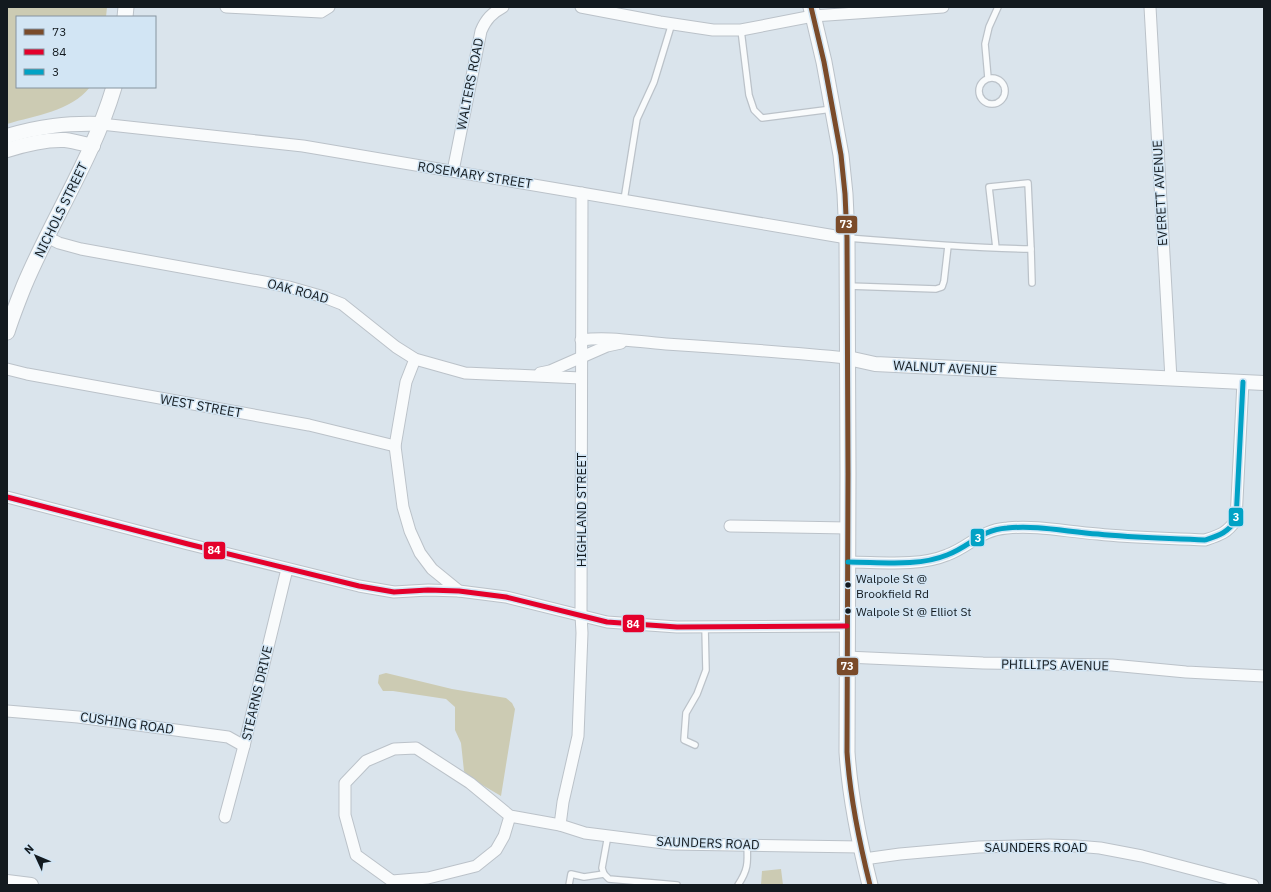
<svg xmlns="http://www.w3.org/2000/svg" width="1271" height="892" viewBox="0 0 1271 892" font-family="'IBM Plex Sans',sans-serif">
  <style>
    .green { fill: #cccbb3 }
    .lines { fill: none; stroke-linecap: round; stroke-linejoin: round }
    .service-casing { stroke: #bbc2c9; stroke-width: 8 }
    .minor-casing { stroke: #bbc2c9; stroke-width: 13 }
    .tertiary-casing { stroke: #bbc2c9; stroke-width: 16 }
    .secondary-casing { stroke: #bbc2c9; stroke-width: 17 }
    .service { stroke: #f9fbfc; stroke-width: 5.5 }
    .minor { stroke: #f9fbfc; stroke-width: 11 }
    .tertiary { stroke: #f9fbfc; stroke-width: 14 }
    .secondary { stroke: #f9fbfc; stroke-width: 15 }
    .bus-1-casing { stroke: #d2e5f4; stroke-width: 8 }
    .bus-2-casing { stroke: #d2e5f4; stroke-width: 8 }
    .bus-3-casing { stroke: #d2e5f4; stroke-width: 8 }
    .bus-1 { stroke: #7a4b2a; stroke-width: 5 }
    .bus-2 { stroke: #e4002b; stroke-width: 5 }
    .bus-3 { stroke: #01a2c5; stroke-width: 5 }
    .bus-dot { fill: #131a1f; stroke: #d2e5f4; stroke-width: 1.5 }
    .labels { text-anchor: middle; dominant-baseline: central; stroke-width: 3; stroke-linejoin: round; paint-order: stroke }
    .bus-label { font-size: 12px; fill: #131a1f; stroke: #d2e5f4; text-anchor: start }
    .street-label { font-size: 13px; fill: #131a1f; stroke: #d2e5f4 }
    .line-badge { stroke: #d2e5f4; stroke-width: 1.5 }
    .badge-label { font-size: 11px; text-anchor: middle; font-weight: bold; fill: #fff }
  </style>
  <rect width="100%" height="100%" fill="#dae4ec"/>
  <g class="green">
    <path d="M7 7H107L106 17H17V87H90C70 112 36 115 7 124Z"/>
    <polygon points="386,673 452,689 506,698 512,703 515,709 501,796 467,776 464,771 461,743 455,730 455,707 446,699 393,691 383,691 378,683 379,675"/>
    <polygon points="781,869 783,885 761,885 762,871"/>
  </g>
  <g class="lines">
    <g class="service-casing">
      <g id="service">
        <polyline points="741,30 749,95 754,110 762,118 832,109"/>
        <polyline points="988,78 985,44 989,27 998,7"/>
        <circle cx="992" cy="91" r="13"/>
        <polyline points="624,200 637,119 654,82 672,23"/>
        <path d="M848 238C909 243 970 248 1031 249L1028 183 989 187 996 248"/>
        <polyline points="1031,249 1032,283"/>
        <polyline points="848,286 936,289 942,287 944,281 948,246"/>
        <polyline points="695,745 684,740 686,713 697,694 706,670 705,627"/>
        <polyline points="608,835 602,868 604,874 609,879 677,885"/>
        <polyline points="569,885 571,874 584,877 604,874"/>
        <path d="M738 885C748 870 748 863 747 845"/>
      </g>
    </g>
    <g class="minor-casing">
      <g id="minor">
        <polyline points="226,7 321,12 329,7"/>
        <polyline points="581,7 660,22 713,30 741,30 813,16 943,7"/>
        <polyline points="1150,7 1171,379"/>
        <polyline points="101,124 303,146 847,238"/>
        <path d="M453 171 481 31C486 19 492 13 503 7"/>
        <polyline points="47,237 59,243 81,249 264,282 289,287 324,297 342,304 396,347 415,359 465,373 581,378"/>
        <path d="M581 340C609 336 637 342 666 344 727 348 787 352 848 358"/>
        <polyline points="415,359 406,382 395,446 403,507 410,531 420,553 432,569 459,591"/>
        <polyline points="7,369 27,374 309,425 395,446"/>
        <polyline points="540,373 550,371 607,346 621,343"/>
        <polyline points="7,497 188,544 359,586 394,592 428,590 459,591 506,597 607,622 677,627 847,626"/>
        <polyline points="730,526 848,528"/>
        <path d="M848 562C880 562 918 567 947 555 971 546 980 530 1007 528 1038 525 1068 532 1098 534 1134 538 1170 538 1205 540 1220 535 1227 533 1236 520L1243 382"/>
        <polyline points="846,657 983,663 1112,665 1186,672 1264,676"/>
        <polyline points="7,711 78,717 228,737 244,746"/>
        <polyline points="510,816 504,836 496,850 476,866 428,878 392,881 356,855 345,815 345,783 366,761 394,749 416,748 470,783 510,816 560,825 585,833 672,844 861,847"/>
        <polyline points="225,817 244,746 287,569"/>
        <polyline points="560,825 563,802 578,736 582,633 581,615 582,193"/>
        <polyline points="864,859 900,854 979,847 1049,845 1076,846 1100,848 1142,856 1253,885"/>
      </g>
    </g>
    <g class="tertiary-casing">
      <g id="tertiary">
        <path d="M7 136C40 126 67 123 101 124"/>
        <path d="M7 150C26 144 45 139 65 140 74 141 84 144 93 146"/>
        <polyline points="848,358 875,364 1264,383"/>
        <polyline points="7,882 31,885"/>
      </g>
    </g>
    <g class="secondary-casing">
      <g id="secondary">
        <path d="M811 7 824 62 841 155 845 194 847 238 848 473 847 752C850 798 859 841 870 885"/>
        <polyline points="125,17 126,7"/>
        <path d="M7 332C12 316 18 301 24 286 52 219 93 158 114 87"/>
      </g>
    </g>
    <use href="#service" class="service"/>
    <use href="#minor" class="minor"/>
    <use href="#tertiary" class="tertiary"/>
    <use href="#secondary" class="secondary"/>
    <g class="bus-1-casing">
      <path id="bus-1" d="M811 7 824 62 841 155 845 194 847 238 848 473 847 752C850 798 859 841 870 885"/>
    </g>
    <g class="bus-2-casing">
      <polyline id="bus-2" points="7,497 188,544 359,586 394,592 428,590 459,591 506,597 607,622 677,627 847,626"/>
    </g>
    <g class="bus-3-casing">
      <path id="bus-3" d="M848 562C880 562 918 567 947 555 971 546 980 530 1007 528 1038 525 1068 532 1098 534 1134 538 1170 538 1205 540 1220 535 1227 533 1236 520L1243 382"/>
    </g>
    <use href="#bus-1" class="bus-1"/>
    <use href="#bus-2" class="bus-2"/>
    <use href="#bus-3" class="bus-3"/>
  </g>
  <g class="bus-dot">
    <circle cx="848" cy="585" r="3.5"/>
    <circle cx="848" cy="611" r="3.5"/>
  </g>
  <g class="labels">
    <g class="bus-label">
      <text x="856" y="578">Walpole St @<tspan x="856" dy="15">Brookfield Rd</tspan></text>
      <text x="856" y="611">Walpole St @ Elliot St</text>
    </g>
    <g class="street-label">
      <text transform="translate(470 84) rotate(-79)">WALTERS ROAD</text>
      <text transform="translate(475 175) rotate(9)">ROSEMARY STREET</text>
      <text transform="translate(1160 193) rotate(-93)">EVERETT AVENUE</text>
      <text transform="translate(61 210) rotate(-64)">NICHOLS STREET</text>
      <text transform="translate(298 291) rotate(15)">OAK ROAD</text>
      <text transform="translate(945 368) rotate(3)">WALNUT AVENUE</text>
      <text transform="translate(201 406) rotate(10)">WEST STREET</text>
      <text transform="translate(581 510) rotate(-90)">HIGHLAND STREET</text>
      <text transform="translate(1055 665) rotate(1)">PHILLIPS AVENUE</text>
      <text transform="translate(257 693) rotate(-77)">STEARNS DRIVE</text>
      <text transform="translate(127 723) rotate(8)">CUSHING ROAD</text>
      <text transform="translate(708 843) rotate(2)">SAUNDERS ROAD</text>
      <text x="1036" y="847">SAUNDERS ROAD</text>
    </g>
  </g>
  <g class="line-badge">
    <rect x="835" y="215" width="23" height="19" rx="4" fill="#7a4b2a"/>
    <rect x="1228" y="507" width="16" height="20" rx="4" fill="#01a2c5"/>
    <rect x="970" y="528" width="15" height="19" rx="4" fill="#01a2c5"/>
    <rect x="203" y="541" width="23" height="19" rx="4" fill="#e4002b"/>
    <rect x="622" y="614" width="23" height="19" rx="4" fill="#e4002b"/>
    <rect x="836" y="657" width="23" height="19" rx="4" fill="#7a4b2a"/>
  </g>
  <g class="badge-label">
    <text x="846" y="228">73</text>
    <text x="1236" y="521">3</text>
    <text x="978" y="542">3</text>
    <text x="214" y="554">84</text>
    <text x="633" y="628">84</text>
    <text x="847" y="670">73</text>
  </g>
  <rect width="1271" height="892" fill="none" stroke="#131a1f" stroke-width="16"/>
  <rect x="16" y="16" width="140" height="72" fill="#d2e5f4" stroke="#86949f"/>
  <rect x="24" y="29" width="20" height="6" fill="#7a4b2a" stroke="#86949f"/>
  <text x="52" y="36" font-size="12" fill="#131a1f">73</text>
  <rect x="24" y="49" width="20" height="6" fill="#e4002b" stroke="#86949f"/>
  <text x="52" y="56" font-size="12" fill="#131a1f">84</text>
  <rect x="24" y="69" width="20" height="6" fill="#01a2c5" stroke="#86949f"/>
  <text x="52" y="76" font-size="12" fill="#131a1f">3</text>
  <g transform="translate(36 856) rotate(314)" stroke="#d2e5f4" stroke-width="3" paint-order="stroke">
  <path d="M0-3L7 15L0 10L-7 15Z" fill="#131a1f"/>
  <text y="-6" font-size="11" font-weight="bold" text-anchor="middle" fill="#131a1f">N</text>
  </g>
</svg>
